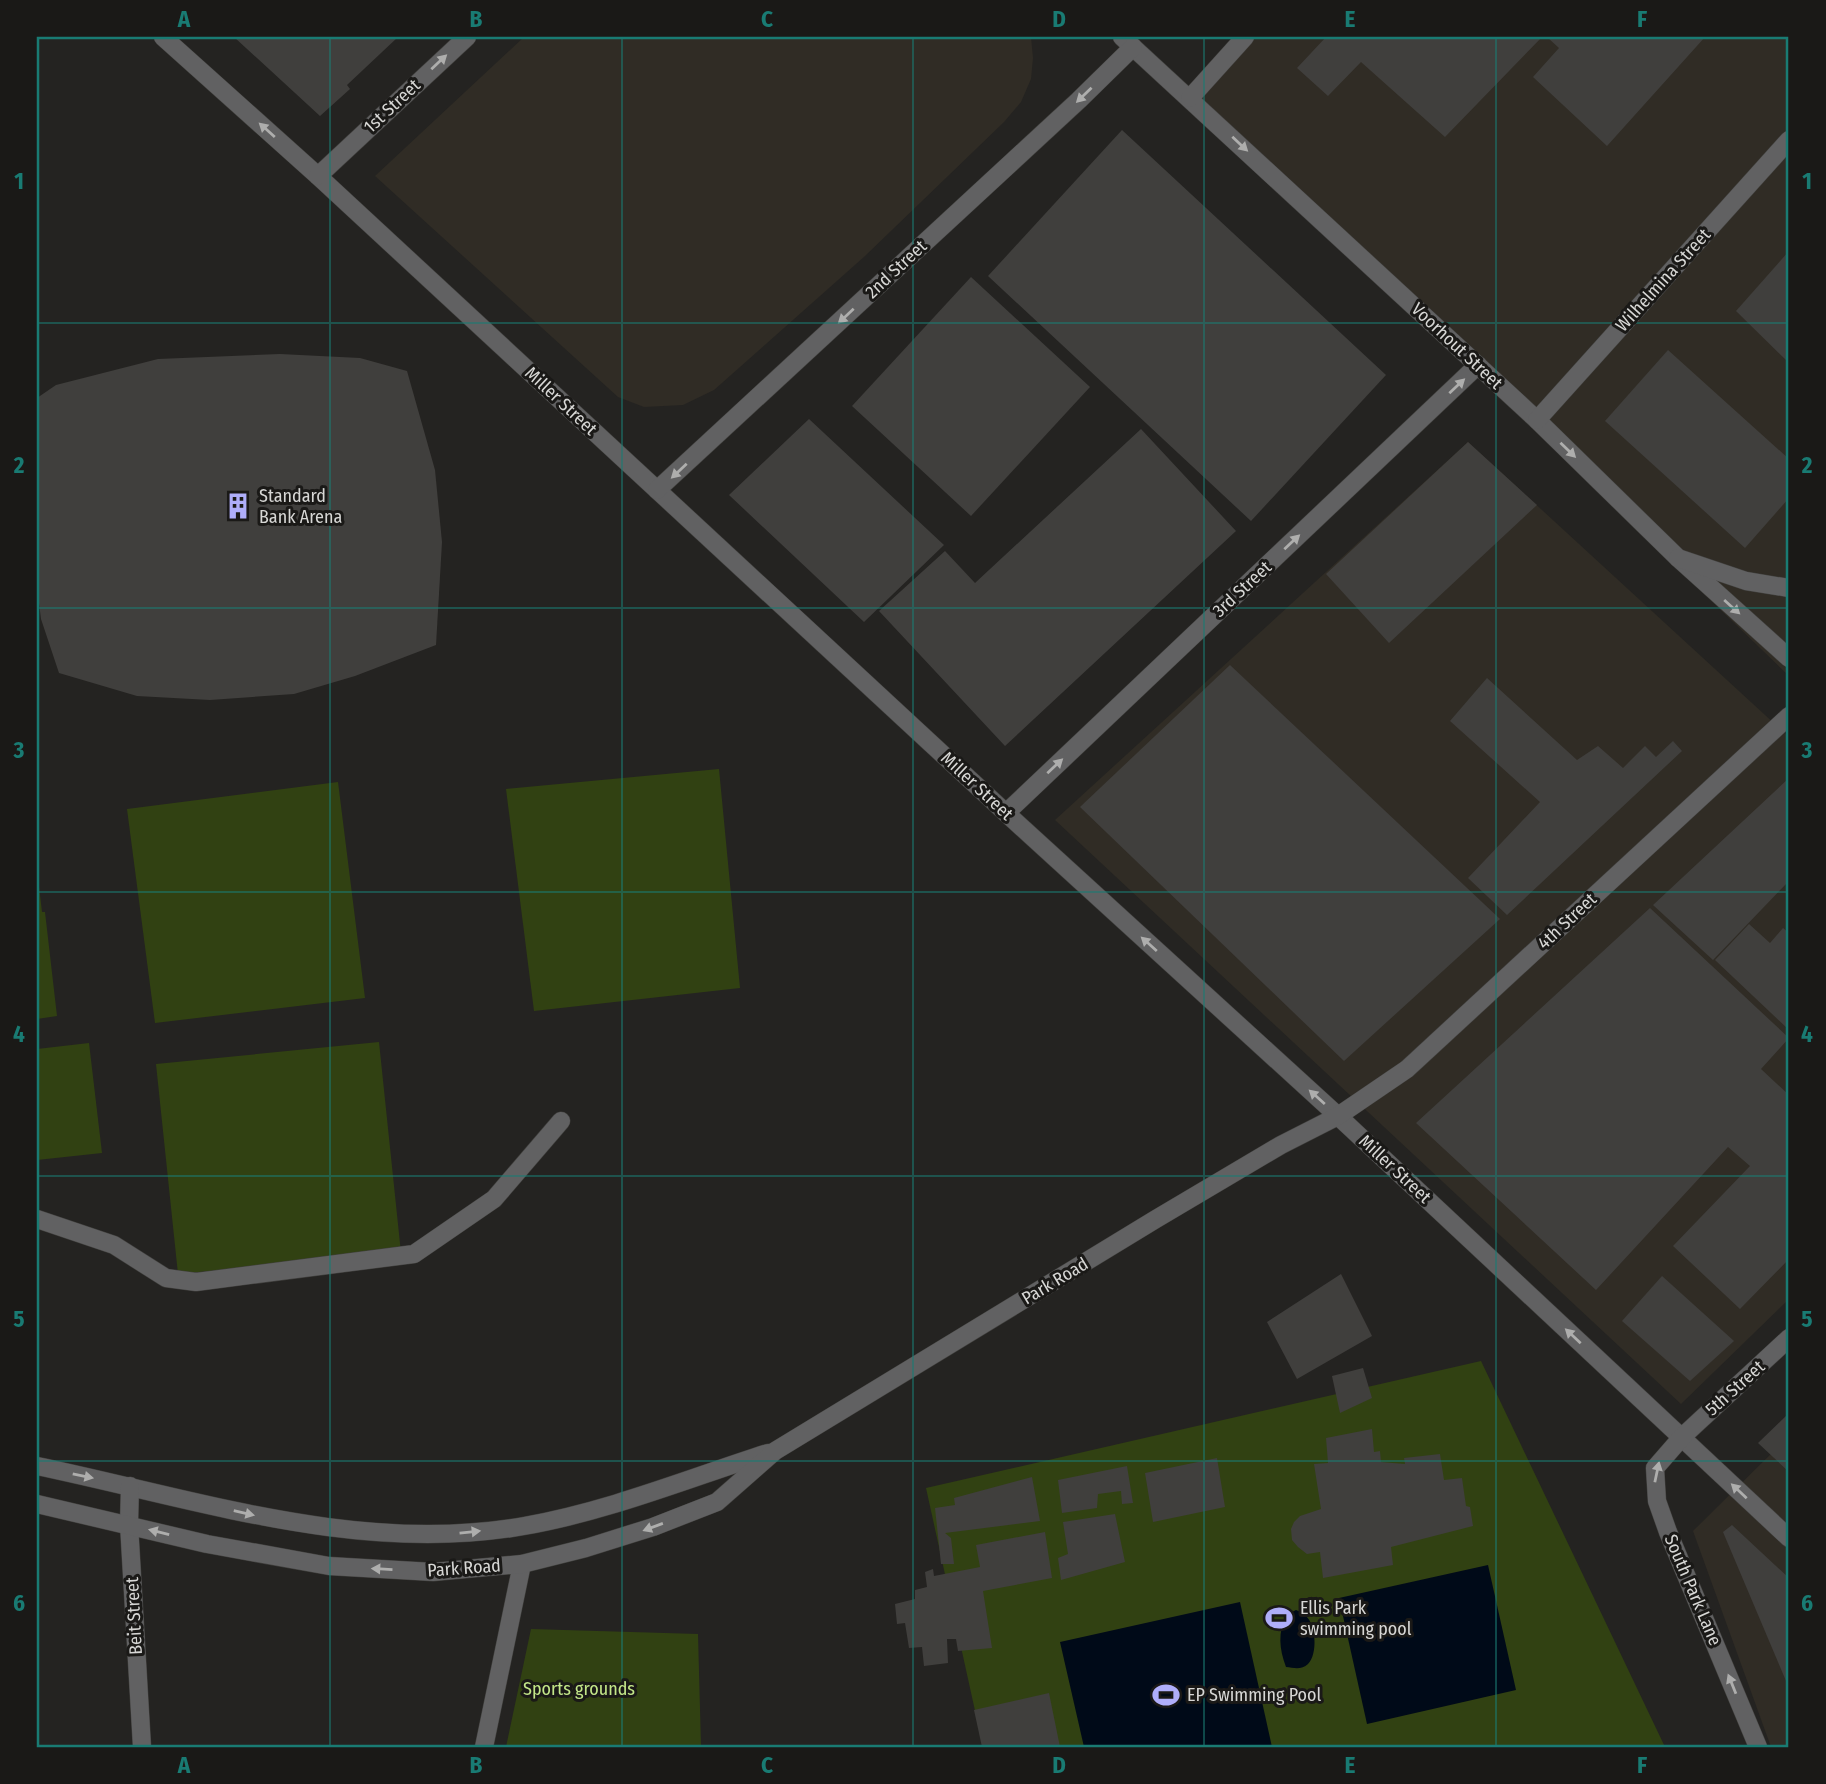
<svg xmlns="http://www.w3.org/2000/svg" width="1826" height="1784" viewBox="0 0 1826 1784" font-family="'Fira Sans Condensed',sans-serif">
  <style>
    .built { fill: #302c25 }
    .green { fill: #314112 }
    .water { fill: #000a18 }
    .building { fill: #403f3d }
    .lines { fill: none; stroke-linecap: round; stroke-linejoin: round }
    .service-casing { stroke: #41403e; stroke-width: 19 }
    .minor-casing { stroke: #41403e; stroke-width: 19 }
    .tertiary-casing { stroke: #41403e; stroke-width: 19 }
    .service { stroke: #616162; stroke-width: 18 }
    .minor { stroke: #616162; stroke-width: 18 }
    .tertiary { stroke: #616162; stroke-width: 18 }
    .oneway { fill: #aeaead }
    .grid { fill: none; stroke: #197b73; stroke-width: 2; stroke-opacity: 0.55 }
    .labels { text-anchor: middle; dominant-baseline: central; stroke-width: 6; stroke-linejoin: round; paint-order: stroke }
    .street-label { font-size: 18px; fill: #d7d7d5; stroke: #1a1917 }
    .poi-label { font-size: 18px; fill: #d7d7d5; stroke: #1a1917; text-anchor: start }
    .park-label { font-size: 18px; fill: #c3e789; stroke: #1a1917 }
    .neatline { fill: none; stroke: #197b73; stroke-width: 2.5 }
    .grid-label { font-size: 23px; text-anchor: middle; font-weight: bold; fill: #197b73 }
  </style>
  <rect width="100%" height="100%" fill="#242321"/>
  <g class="built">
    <polygon points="524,37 1031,37 1033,58 1031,79 1021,102 1004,122 865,256 714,390 683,405 644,407 618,397 375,176"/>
    <polygon points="1245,37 1789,37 1789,676 1190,98"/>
    <polygon points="1468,442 1789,737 1789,1299 1681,1404 1055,820"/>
    <polygon points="1789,1436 1789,1747 1771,1747 1693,1531"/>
  </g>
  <g class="green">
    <polygon points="719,769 740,988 534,1011 506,789"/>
    <polygon points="338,782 365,998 155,1023 127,809"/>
    <polygon points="37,869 42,912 45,912 57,1016 37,1019"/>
    <polygon points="379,1042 401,1253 178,1274 156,1064"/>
    <polygon points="89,1043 102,1153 37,1160 37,1049"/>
    <polygon points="1481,1361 1665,1747 983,1747 926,1488"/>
    <polygon points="531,1629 698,1634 701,1747 506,1747"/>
  </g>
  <g class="water">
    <polygon points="1488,1565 1516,1690 1367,1724 1339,1598"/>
    <polygon points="1240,1602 1272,1747 1084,1747 1060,1642"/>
    <path d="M1296 1610C1300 1612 1303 1613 1306 1616 1316 1625 1318 1654 1308 1664 1302 1670 1294 1668 1286 1667 1279 1648 1278 1633 1286 1615Z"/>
  </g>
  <g class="building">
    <polygon points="234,37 398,37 347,85 350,89 320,116"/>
    <polygon points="1326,37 1542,37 1445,137 1361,62 1328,96 1297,68"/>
    <polygon points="1547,37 1705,37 1607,146 1533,77 1559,48"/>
    <polygon points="1122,130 1386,375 1251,521 988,276"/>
    <polygon points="1789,251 1789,363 1736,311"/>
    <polygon points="971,277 1090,387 971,516 852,406"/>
    <polygon points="1668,350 1789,459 1789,498 1745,548 1605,421"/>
    <polygon points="280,354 360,358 407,371 435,470 442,542 436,645 355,676 294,694 210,700 137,696 59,673 41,619 37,588 37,398 56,385 158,359"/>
    <polygon points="809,419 944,545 864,622 729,495"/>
    <polygon points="1141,429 1236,531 1005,746 879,611 945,551 975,583"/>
    <polygon points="1468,442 1537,505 1389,643 1326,574"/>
    <polygon points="1230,665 1500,919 1344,1061 1080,807"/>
    <polygon points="1487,678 1577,760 1598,746 1623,768 1645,746 1656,757 1673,741 1682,751 1507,915 1468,878 1540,802 1450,721"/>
    <polygon points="1789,778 1789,885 1787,883 1713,960 1653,905"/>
    <polygon points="1650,908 1789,1038 1761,1069 1789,1095 1789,1259 1740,1309 1673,1246 1750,1166 1728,1147 1596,1290 1416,1123"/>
    <polygon points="1749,924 1770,943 1783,928 1789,933 1789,1030 1715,960"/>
    <polygon points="1341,1274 1372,1336 1297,1379 1267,1322"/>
    <polygon points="1662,1276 1734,1341 1690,1381 1622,1321"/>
    <polygon points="1363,1368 1372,1398 1340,1413 1332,1376"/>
    <polygon points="1789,1413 1789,1472 1758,1443"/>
    <polygon points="1372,1429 1374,1452 1380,1451 1381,1462 1405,1464 1404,1458 1440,1454 1444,1480 1462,1478 1466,1506 1470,1507 1473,1526 1391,1547 1393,1565 1323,1578 1320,1552 1307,1554 1298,1547 1292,1540 1291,1529 1294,1522 1300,1516 1321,1509 1314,1464 1328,1463 1326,1438"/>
    <polygon points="1217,1458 1225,1507 1153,1522 1145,1473"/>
    <polygon points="1127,1466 1133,1503 1122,1504 1121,1491 1098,1494 1097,1508 1062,1513 1058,1480"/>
    <polygon points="1032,1477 1040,1521 945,1533 951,1538 954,1564 941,1564 935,1508 955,1505 954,1498"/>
    <polygon points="1115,1514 1125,1562 1061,1580 1058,1558 1068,1554 1063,1522"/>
    <polygon points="1732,1525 1789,1578 1789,1688 1723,1532"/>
    <polygon points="1045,1532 1052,1578 983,1591 992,1648 958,1651 956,1639 947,1639 948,1663 924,1666 922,1647 909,1648 905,1623 897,1624 895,1604 915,1599 915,1590 927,1587 925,1572 933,1569 934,1576 980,1567 976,1545"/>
    <polygon points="1049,1693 1060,1747 982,1747 974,1710"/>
  </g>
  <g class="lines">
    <g class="service-casing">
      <g id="service">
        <polyline points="37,1219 114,1245 166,1278 196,1282 414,1254 494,1199 561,1121"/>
        <polyline points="484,1747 522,1564"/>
      </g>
    </g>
    <g class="minor-casing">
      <g id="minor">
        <polyline points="163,37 318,176 1006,813 1338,1116 1789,1538"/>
        <polyline points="1122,37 1537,420 1678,558 1789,658"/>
        <polyline points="1190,98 1245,37"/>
        <polyline points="318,176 467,37"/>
        <polyline points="1537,420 1789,140"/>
        <polyline points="657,490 1079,100 1133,47"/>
        <polyline points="1006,813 1478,365"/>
        <polyline points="1758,1747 1668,1532 1657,1501 1655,1468 1682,1437 1789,1338"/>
      </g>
    </g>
    <g class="tertiary-casing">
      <g id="tertiary">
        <polyline points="1678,558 1746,581 1789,588"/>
        <path d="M37 1466C196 1499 359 1555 524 1526 609 1511 687 1479 768 1453"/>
        <polyline points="130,1486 129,1524 142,1747"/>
        <polyline points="37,1504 207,1544 329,1566 433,1572 522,1564 586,1548 653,1527 717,1502 775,1451 1156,1219 1281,1145 1338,1116 1407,1069 1789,716"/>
      </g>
    </g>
    <use href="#service" class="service"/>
    <use href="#minor" class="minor"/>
    <use href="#tertiary" class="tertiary"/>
  </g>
  <defs><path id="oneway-solid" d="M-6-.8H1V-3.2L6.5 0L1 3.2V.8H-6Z" transform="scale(1.75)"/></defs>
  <g class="oneway">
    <use href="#oneway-solid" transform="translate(439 62) rotate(-43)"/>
    <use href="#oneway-solid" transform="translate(1084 95) rotate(136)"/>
    <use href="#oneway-solid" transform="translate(267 130) rotate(-138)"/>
    <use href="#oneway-solid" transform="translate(1240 144) rotate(43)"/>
    <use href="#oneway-solid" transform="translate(846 316) rotate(137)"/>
    <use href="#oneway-solid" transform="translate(1457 386) rotate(-43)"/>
    <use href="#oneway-solid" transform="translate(1568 450) rotate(44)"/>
    <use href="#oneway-solid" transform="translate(679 471) rotate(137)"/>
    <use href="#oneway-solid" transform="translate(1292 542) rotate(-43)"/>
    <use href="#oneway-solid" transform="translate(1732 607) rotate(42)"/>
    <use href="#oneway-solid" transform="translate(1055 766) rotate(-43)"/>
    <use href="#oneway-solid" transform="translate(1149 944) rotate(-138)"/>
    <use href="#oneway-solid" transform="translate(1317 1097) rotate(-138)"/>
    <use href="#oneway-solid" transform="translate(1573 1336) rotate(-137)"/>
    <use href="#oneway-solid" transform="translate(1657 1472) rotate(-78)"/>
    <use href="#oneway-solid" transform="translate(83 1476) rotate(12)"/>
    <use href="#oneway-solid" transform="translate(1739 1491) rotate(-137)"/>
    <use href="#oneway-solid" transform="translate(244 1513) rotate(13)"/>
    <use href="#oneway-solid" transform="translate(653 1527) rotate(160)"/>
    <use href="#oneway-solid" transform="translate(159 1532) rotate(-166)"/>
    <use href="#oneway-solid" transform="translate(470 1532) rotate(-6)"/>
    <use href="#oneway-solid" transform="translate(382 1569) rotate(-177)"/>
    <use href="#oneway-solid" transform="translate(1732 1684) rotate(-112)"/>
  </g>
  <path class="grid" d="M330 37V1747M622 37V1747M913 37V1747M1204 37V1747M1496 37V1747M37 323H1789M37 608H1789M37 892H1789M37 1176H1789M37 1461H1789"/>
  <defs>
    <g id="building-bare" transform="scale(2.1)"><path d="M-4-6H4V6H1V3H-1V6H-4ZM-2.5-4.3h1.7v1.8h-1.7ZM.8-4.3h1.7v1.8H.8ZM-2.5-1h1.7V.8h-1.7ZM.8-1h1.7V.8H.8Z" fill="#afaefa" stroke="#1a1917" stroke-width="2.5" paint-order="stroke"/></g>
    <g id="stadium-bare" transform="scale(2.1)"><path d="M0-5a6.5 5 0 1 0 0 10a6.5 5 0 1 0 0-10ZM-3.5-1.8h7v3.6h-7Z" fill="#afaefa" stroke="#1a1917" stroke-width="2.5" paint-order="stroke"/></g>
  </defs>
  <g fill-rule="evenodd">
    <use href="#building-bare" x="238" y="506"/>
    <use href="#stadium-bare" x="1279" y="1618"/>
    <use href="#stadium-bare" x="1166" y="1695"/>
  </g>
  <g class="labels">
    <g class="street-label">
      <text transform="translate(392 106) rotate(-43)">1st Street</text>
      <text transform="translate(896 269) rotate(-43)">2nd Street</text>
      <text transform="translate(1663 280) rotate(-48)">Wilhelmina Street</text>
      <text transform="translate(1457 346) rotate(43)">Voorhout Street</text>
      <text transform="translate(561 401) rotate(43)">Miller Street</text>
      <text transform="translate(1242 589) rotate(-43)">3rd Street</text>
      <text transform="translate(977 786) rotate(43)">Miller Street</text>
      <text transform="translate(1567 921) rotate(-43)">4th Street</text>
      <text transform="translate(1395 1169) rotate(43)">Miller Street</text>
      <text transform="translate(1055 1281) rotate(-31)">Park Road</text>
      <text transform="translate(1735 1388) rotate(-42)">5th Street</text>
      <text transform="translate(464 1568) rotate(-4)">Park Road</text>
      <text transform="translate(1693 1590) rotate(67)">South Park Lane</text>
      <text transform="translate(134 1616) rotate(-93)">Beit Street</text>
    </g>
    <g class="poi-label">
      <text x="259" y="496">Standard<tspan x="259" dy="21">Bank Arena</tspan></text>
      <text x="1300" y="1608">Ellis Park<tspan x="1300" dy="21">swimming pool</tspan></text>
      <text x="1187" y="1695">EP Swimming Pool</text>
    </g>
    <g class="park-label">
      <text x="579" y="1689">Sports grounds</text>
    </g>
  </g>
  <rect width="1826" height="1784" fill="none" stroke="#1a1917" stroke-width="77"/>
  <rect x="38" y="38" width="1749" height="1708" class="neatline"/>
  <g class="grid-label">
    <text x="184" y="27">A</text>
    <text x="476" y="27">B</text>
    <text x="767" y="27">C</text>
    <text x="1059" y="27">D</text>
    <text x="1350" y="27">E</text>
    <text x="1642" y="27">F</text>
    <text x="19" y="189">1</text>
    <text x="1807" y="189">1</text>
    <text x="19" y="473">2</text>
    <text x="1807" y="473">2</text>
    <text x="19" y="758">3</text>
    <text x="1807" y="758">3</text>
    <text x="19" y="1042">4</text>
    <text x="1807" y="1042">4</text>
    <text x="19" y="1327">5</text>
    <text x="1807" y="1327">5</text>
    <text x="19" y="1611">6</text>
    <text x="1807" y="1611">6</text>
    <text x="184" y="1773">A</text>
    <text x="476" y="1773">B</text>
    <text x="767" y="1773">C</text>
    <text x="1059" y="1773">D</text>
    <text x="1350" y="1773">E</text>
    <text x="1642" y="1773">F</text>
  </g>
</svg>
